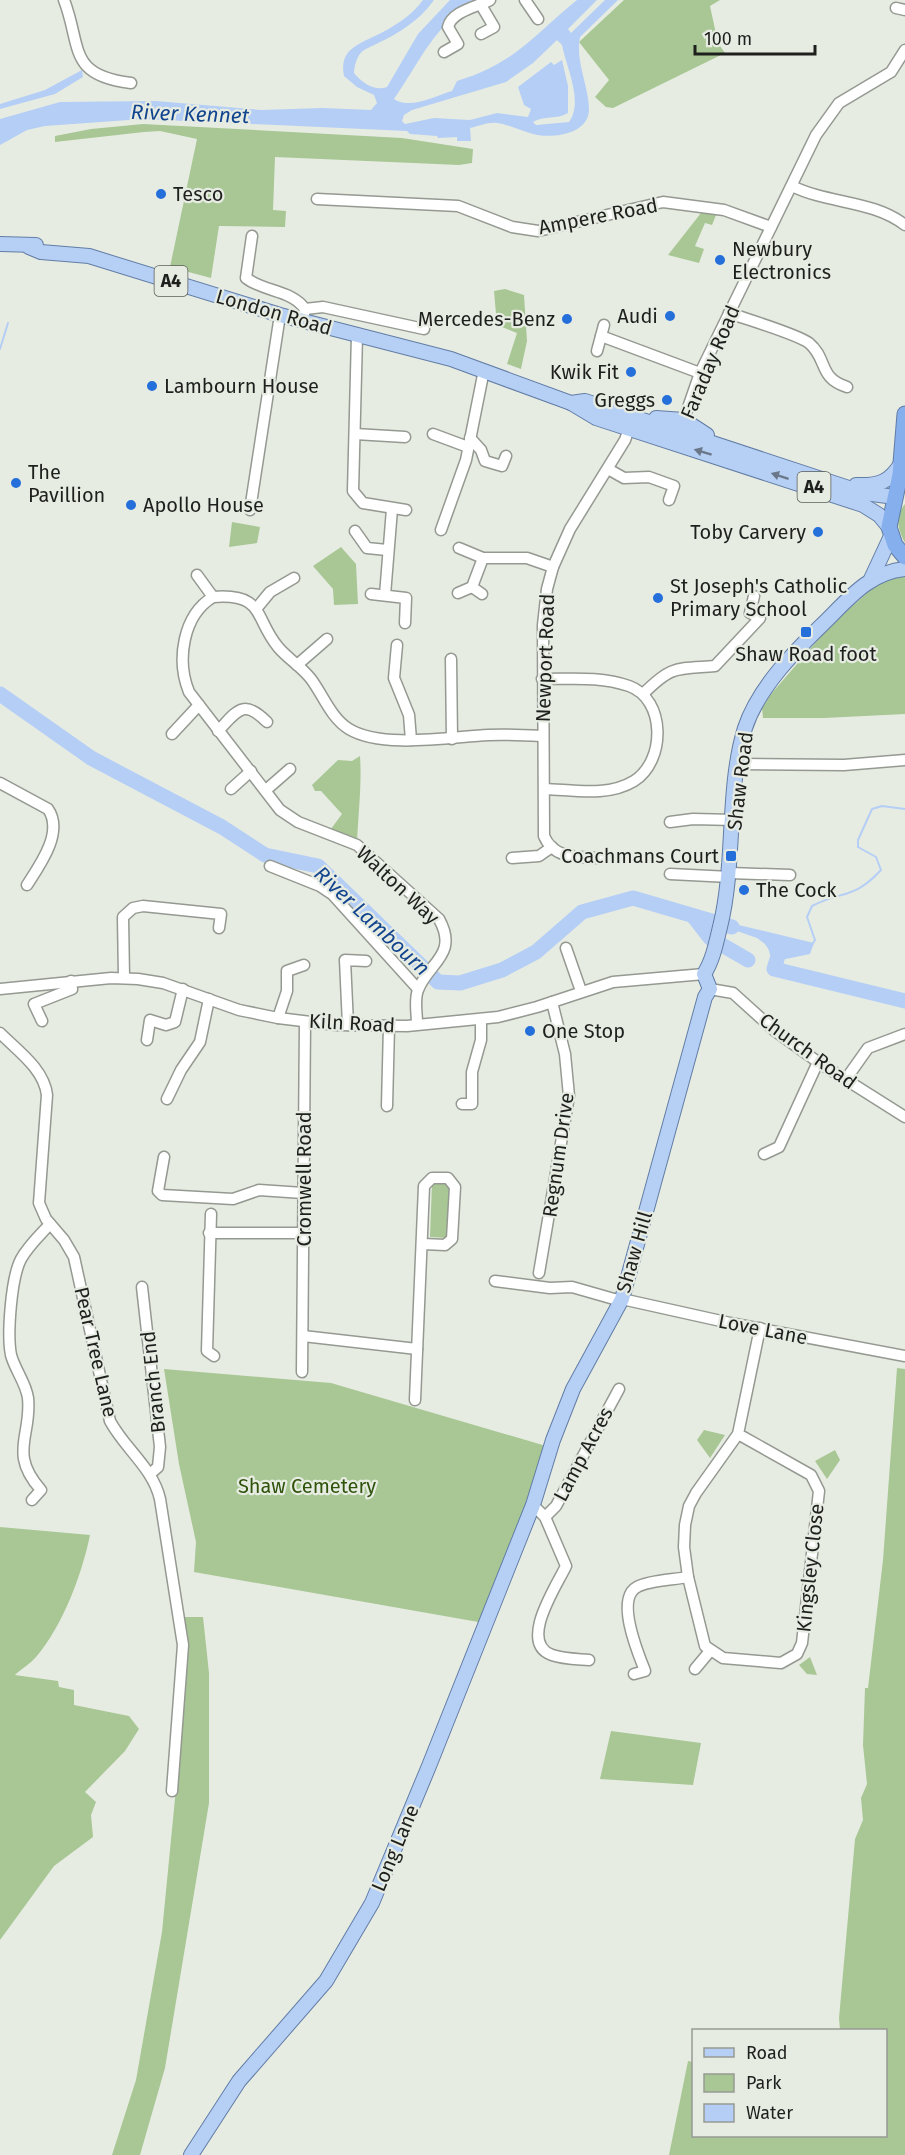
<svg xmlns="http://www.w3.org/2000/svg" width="905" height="2155" viewBox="0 0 905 2155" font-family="'Fira Sans',sans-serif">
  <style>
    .green { fill: #a8c794 }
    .water { fill: #b5cef5; fill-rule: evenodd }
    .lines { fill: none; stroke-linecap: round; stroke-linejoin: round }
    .stream { stroke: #b5cef5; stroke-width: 2 }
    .river { stroke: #b5cef5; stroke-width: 15 }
    .minor-casing { stroke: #949991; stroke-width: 13 }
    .major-casing { stroke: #627da5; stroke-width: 16 }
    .highway-casing { stroke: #627da5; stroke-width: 17 }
    .minor { stroke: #fff; stroke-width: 10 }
    .major { stroke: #b6cff5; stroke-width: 14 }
    .highway { stroke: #86afee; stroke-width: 15 }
    .oneway { fill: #6a7889 }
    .poi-dot { fill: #246fda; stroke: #e7ece3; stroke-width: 2 }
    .labels { text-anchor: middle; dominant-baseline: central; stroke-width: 4.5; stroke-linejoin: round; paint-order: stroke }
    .shield { fill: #e7ece3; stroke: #5a5d58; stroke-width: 1.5 }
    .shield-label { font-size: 18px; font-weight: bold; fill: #1e201d }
    .poi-label { font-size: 20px; fill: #1e201d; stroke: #e7ece3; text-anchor: start }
    .street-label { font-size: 20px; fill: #1e201d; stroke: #e7ece3 }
    .park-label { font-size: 20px; fill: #2f530a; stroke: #e7ece3 }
    .water-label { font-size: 21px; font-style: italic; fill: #13458e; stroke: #e7ece3 }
  </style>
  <rect width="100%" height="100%" fill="#e7ece3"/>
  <g class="green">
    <polygon points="624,0 720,0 710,6 718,43 725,53 613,108 606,107 595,97 609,80 579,42"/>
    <polygon points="143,124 402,138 473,149 472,163 459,165 275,157 273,210 286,211 285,227 219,226 211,278 170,267 197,139 160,131 144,132 55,142 55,136 91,129"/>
    <polygon points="701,213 716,215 712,225 705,223 695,246 704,249 699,263 668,255"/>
    <polygon points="505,289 524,295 527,341 521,369 507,364 517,333 497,325 494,291"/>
    <path d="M905 504V543C898 530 894 516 905 504Z"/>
    <polygon points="232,522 260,527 257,543 229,547"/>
    <polygon points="341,547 356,564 358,604 334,605 333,589 313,566"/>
    <polygon points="899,576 905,576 905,714 824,718 763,718 762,708 771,694 829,627 877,584"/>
    <path d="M360 756C362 786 358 814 357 845L328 833 342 814 321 791H315L312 785 338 760 352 761Z"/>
    <polygon points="432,1183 450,1183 448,1238 430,1237"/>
    <polygon points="897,1368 905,1369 905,2155 669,2155 688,2061 693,2062 694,2136 886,2136 886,2030 840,2030 839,2018 855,1839 863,1820 861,1798 867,1784 863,1745 865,1688 868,1688 883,1560"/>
    <polygon points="164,1369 331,1383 546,1446 484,1623 194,1572 196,1542 179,1464"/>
    <polygon points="704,1430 725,1435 710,1458 697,1440"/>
    <polygon points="835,1450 840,1460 827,1479 815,1461"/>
    <path d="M0 1527 90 1535C82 1574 63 1626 36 1657 30 1664 21 1669 15 1675L58 1681 59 1687 74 1690V1705L129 1716 139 1729 125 1751 85 1792 96 1802 91 1815 93 1837 54 1866 0 1940Z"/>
    <polygon points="183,1617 203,1617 209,1673 209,1803 165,2068 140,2155 112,2155 136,2080 162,1932 186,1686"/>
    <polygon points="810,1657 817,1675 807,1674 799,1665"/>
    <polygon points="611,1731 701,1743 693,1785 600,1779"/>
  </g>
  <g class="water">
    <path d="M423 0H434C416 25 393 36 366 49 358 52 354 65 354 73 361 82 375 92 387 87L418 34 450 0H477C432 27 422 59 394 99 411 110 434 96 452 91L457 81C514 64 533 36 577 0H597L568 29 571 33 605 0H618L580 37C575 62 589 86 589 110 588 134 555 138 537 135 523 132 511 125 497 123 487 122 480 126 470 128L471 141H457V137L438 138 437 136 410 134 407 131 143 119 45 126 27 130 0 145V119L60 102 156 101 261 110 323 108 371 110 377 103 374 95 357 87 344 76C338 47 363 43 383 32 398 24 413 14 423 0ZM557 40 562 45C566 67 584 101 569 122L536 125 533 122C544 115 557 120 568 113V86L562 60 554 65 551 62 518 87 524 105 531 109 528 117 497 113 470 120 434 118 405 124 402 121 404 115 412 110 506 82 533 63Z"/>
    <polygon points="82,70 83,77 55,94 0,109 0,104 45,90"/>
    <polygon points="730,923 814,943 810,954 776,961 765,944 757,938 728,928"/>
  </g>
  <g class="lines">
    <g class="stream">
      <polyline points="0,349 8,323"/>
      <path d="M812 945 815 940 807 917 812 906C843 890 853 900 881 870L876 857 858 847V840L872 809 882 806 905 809"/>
    </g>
    <g class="river">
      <polyline points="0,694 91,758 222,827 265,855 318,866 438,982 460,983 502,970 536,952 582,912 633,898 732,927"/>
      <polyline points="693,916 710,938 748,960"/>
      <polyline points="775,944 778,956 774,969 905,1001"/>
    </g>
    <g class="minor-casing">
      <g id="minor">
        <path d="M64 0C82 47 67 75 131 83"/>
        <polyline points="525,0 538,19"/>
        <polyline points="481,5 494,27 481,34"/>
        <polyline points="896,8 905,10"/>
        <path d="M444 52 458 44 448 27C452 11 477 7 490 0"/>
        <path d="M792 186C828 204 873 200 905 225"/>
        <polyline points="317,199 458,206 512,227 538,231 663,202 724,210 771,227"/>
        <path d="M252 236 246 278C264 292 292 290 305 309L303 320"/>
        <polyline points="305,309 323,307 424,329"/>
        <path d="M729 313C746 319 797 334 809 343 828 359 818 378 847 387"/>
        <polyline points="357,335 353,491 363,503 406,510"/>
        <polyline points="601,336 700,373"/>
        <polyline points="597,351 604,325"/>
        <polyline points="682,425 700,373 816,135 839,103 891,72 905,50"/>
        <polyline points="355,434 405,437"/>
        <polyline points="433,434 468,447"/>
        <polyline points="470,438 481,450 485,461 502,466 506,456"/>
        <polyline points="608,469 624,478 649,477 674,486 669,500"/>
        <polyline points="250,510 280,315"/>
        <polyline points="441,530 466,460 484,370"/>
        <polyline points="355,531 367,548 387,550"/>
        <polyline points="459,548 483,558 527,558 553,567"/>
        <polyline points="197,575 213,597"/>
        <polyline points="472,587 482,594"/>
        <polyline points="458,593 472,587 483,558"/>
        <polyline points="371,594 406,598 405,623"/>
        <polyline points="385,595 392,509"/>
        <polyline points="256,609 270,592 294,578"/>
        <polyline points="397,645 394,678 409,715 411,740"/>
        <polyline points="451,659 452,739"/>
        <polyline points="297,665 327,639"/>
        <path d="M542 679C571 679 601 676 629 686 666 699 666 761 634 781 608 797 574 790 545 789"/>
        <path d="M643 694C672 665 676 669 715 666L760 618 750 613 754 596"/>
        <path d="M218 731C237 711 243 698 267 722"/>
        <polyline points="172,734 199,705"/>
        <polyline points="739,764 844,765 905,760"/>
        <path d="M0 783 48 809C64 832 40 865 27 885"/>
        <polyline points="231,789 251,771"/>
        <polyline points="266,790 290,769"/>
        <polyline points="670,822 693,819 734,820"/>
        <polyline points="512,858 539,856 552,847"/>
        <path d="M601 858C580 857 554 860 544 836L543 625 547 589 553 567 570 529 625 440 631 423"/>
        <polyline points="270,866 320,886 332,894 418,989"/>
        <polyline points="730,873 790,875"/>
        <polyline points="670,874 730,877"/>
        <polyline points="566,948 581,991"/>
        <polyline points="124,978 123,917 133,908 143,906 221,914 219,928"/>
        <polyline points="0,989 111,978 138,979 163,983 239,1010 278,1018 336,1025 407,1026 498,1017 537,1007 613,982 704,974"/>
        <polyline points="710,989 733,993 775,1031 818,1062 905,1117"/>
        <polyline points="278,1018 287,991 287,971 304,965"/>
        <polyline points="42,1021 34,1004 72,989 71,981"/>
        <path d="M417 1023C417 1013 414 1000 418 990 428 963 459 955 439 919L357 845 298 822 280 810 189 692C176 660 183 615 213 597 265 593 254 618 278 647 288 659 301 666 311 679 323 695 331 718 349 729 382 749 450 737 488 735 506 734 524 735 543 736"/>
        <polyline points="348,1025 345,960 366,961"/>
        <path d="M0 1033C18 1051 44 1069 47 1095L39 1203 46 1219 64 1240 74 1257 110 1421C125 1449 153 1468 160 1499L183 1645 172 1791"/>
        <polyline points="147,1040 150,1020 166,1025 175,1022 183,989"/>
        <polyline points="846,1079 868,1048 905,1034"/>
        <polyline points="167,1099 181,1070 200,1042 209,999"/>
        <polyline points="462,1104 472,1104 472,1072 481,1040 481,1020"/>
        <polyline points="387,1106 389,1026"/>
        <polyline points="764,1154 779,1147 818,1062"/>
        <polyline points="164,1157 158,1191 162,1195 233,1199 259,1190 303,1193"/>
        <polyline points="211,1214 207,1351 214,1356"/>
        <polyline points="209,1233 303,1233"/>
        <polyline points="539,1273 569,1096 565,1054 552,1002"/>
        <polyline points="495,1281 550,1288 572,1287 614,1299 622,1299 730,1323 905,1356"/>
        <polyline points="142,1287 160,1447 158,1467 150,1474"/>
        <polyline points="303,1336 417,1349"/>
        <polyline points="302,1372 305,1022"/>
        <polyline points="415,1400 424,1186 432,1178 448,1178 455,1187 452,1239 445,1245 423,1244"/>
        <polyline points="738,1434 811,1475 819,1491 802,1643 797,1654 781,1663 723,1658 705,1646 688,1577 684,1547 685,1525 689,1506 696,1493 738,1434 760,1328"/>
        <path d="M32 1500 41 1490C8 1453 32 1436 28 1398 26 1383 15 1370 11 1355 7 1335 11 1278 21 1259 28 1246 40 1235 50 1224"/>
        <path d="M533 1505 545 1517 566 1566C556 1587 518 1643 552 1655 563 1659 577 1659 589 1660"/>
        <polyline points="545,1517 556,1506 619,1389"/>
        <polyline points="695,1669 710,1651"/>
        <path d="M634 1674 645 1671C638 1653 615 1599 637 1587 650 1580 673 1580 688 1577"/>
      </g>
    </g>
    <g class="major-casing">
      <g id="major">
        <polyline points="0,244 36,245"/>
        <polyline points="29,247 41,252 89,256 280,315 451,359 571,403 596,418 863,505 879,515 889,527"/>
        <polyline points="571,403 585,401 864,493 895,497"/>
        <polyline points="656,418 684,420 707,435"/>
        <path d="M856 485C879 486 890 482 902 462"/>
        <polyline points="871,579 891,536"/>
        <path d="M191 2155 239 2081 326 1981 372 1903 429 1766 533 1505 553 1440 573 1389 622 1299 705 997 710 989 704 974C713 960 716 943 720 927 736 863 726 789 745 728 759 686 796 650 827 620 850 597 871 572 905 569"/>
      </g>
    </g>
    <g class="highway-casing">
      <polyline id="highway" points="905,414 900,475 889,527 895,545 905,557"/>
    </g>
    <use href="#minor" class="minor"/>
    <use href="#major" class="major"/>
    <use href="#highway" class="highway"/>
  </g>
  <defs><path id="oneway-solid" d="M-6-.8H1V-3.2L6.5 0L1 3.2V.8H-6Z" transform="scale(1.5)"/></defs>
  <g class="oneway">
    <use href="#oneway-solid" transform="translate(703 452) rotate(-163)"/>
    <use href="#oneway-solid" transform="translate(780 476) rotate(-162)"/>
  </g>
  <g class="poi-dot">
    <circle cx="161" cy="194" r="6"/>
    <circle cx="720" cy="260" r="6"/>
    <circle cx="670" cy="316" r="6"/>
    <circle cx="567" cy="319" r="6"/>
    <circle cx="631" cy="372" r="6"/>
    <circle cx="152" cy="386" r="6"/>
    <circle cx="667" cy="400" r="6"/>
    <circle cx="16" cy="483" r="6"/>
    <circle cx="131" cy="505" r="6"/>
    <circle cx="818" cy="532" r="6"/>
    <circle cx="658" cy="598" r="6"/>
    <rect x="800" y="626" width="12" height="12" rx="3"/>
    <rect x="725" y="850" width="12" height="12" rx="3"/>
    <circle cx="744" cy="890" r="6"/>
    <circle cx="530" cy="1031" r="6"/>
  </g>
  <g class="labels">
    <g class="shield">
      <rect x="154.5" y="266" width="33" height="30" rx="4.5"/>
      <rect x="797.5" y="472" width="33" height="30" rx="4.5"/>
    </g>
    <g class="shield-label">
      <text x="171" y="281">A4</text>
      <text x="814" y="487">A4</text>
    </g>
    <g class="poi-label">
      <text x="173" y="194">Tesco</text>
      <text x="732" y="249">Newbury<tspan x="732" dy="23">Electronics</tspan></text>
      <text x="658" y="316" text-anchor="end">Audi</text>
      <text x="555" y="319" text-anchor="end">Mercedes-Benz</text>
      <text x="619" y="372" text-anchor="end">Kwik Fit</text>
      <text x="164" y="386">Lambourn House</text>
      <text x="655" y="400" text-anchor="end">Greggs</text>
      <text x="28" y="472">The<tspan x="28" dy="23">Pavillion</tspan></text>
      <text x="143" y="505">Apollo House</text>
      <text x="806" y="532" text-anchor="end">Toby Carvery</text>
      <text x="670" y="586">St Joseph's Catholic<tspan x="670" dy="23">Primary School</tspan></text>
      <text x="806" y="654" text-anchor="middle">Shaw Road foot</text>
      <text x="719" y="856" text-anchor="end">Coachmans Court</text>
      <text x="756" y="890">The Cock</text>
      <text x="542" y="1031">One Stop</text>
    </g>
    <g class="street-label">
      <text transform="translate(598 216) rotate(-11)">Ampere Road</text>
      <text transform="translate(274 312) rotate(16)">London Road</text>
      <text transform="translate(710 362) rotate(-67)">Faraday Road</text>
      <text transform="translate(545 658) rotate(-88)">Newport Road</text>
      <text transform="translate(740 781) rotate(-83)">Shaw Road</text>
      <text transform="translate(398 885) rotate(43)">Walton Way</text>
      <text transform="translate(352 1023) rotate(3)">Kiln Road</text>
      <text transform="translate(808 1051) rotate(36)">Church Road</text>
      <text transform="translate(558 1155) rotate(-82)">Regnum Drive</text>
      <text transform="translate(304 1179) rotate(-90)">Cromwell Road</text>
      <text transform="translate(634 1252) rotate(-74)">Shaw Hill</text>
      <text transform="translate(763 1329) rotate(11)">Love Lane</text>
      <text transform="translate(96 1352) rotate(77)">Pear Tree Lane</text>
      <text transform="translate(153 1382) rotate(-96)">Branch End</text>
      <text transform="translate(583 1454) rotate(-62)">Lamp Acres</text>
      <text transform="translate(810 1568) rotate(-84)">Kingsley Close</text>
      <text transform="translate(395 1848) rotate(-67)">Long Lane</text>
    </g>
    <g class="park-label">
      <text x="307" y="1486">Shaw Cemetery</text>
    </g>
    <g class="water-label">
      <text transform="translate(190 114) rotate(2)">River Kennet</text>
      <text transform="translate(372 921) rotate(43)">River Lambourn</text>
    </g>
  </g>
  <rect x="692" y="2029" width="195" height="108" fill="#e7ece3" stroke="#979a94" stroke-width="1.5"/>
  <rect x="704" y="2048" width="30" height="9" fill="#b6cff5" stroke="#979a94" stroke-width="1.5"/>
  <text x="746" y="2059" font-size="18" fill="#1e201d">Road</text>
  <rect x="704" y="2074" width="30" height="18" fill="#a8c794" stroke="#979a94" stroke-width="1.5"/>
  <text x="746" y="2089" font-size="18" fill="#1e201d">Park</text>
  <rect x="704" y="2104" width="30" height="18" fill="#b5cef5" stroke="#979a94" stroke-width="1.5"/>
  <text x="746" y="2119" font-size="18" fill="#1e201d">Water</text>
  <path d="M695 45v9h120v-9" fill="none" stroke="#1e201d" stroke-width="3"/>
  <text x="704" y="45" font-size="18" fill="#1e201d" stroke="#e7ece3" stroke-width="4.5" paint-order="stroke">100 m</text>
</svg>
